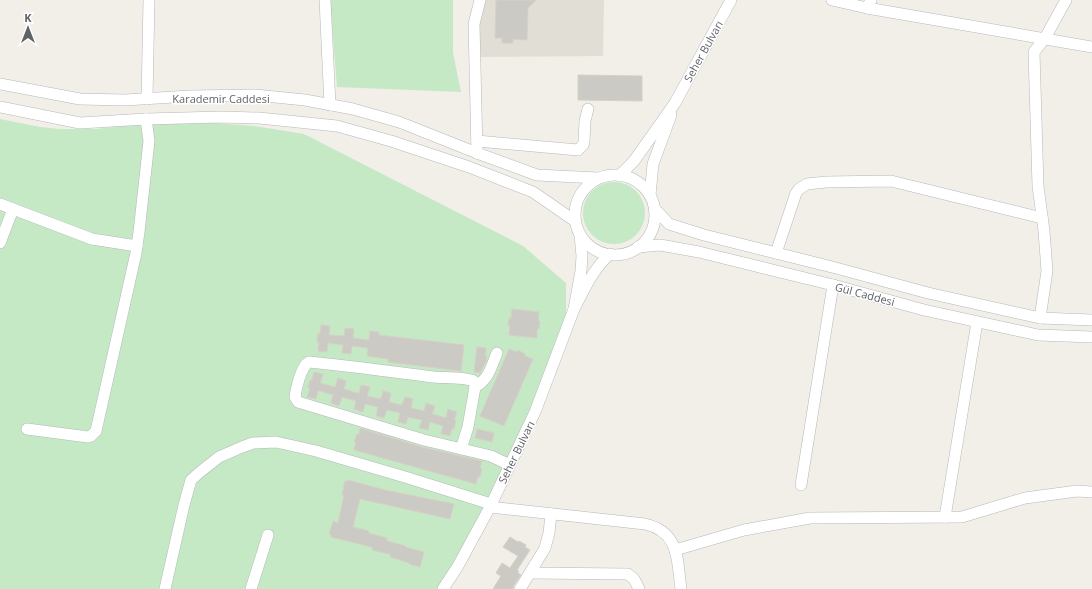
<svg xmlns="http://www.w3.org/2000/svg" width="1092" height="589" viewBox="0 0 1092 589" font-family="'Open Sans',sans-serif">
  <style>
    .education { fill: #e1ded6 }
    .green { fill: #c5e8c5 }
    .building { fill: #cccac5; stroke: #d6d1c6 }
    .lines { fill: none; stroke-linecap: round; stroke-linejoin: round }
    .minor-casing { stroke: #b5b8bc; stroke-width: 12 }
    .minor { stroke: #fff; stroke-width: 11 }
    .labels { text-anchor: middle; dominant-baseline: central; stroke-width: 3; stroke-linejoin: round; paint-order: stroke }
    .street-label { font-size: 11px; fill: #5f6368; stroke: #fff }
  </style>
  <rect width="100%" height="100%" fill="#f1efe8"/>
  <polygon class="education" points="483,0 604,0 603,56 481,57 478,32"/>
  <g class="green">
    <polygon points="330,0 453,0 453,53 461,92 337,87"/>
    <polygon points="0,119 40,127 59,129 96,129 141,124 213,123 254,126 304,134 523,246 566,283 566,325 542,392 443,589 0,589"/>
    <circle cx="614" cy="213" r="31"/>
  </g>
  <g class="building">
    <polygon points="496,0 536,0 528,8 527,40 513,39 513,43 502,43 502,38 495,38"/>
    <polygon points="578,75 642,76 642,101 578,100"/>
    <polygon points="512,309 539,312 538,321 540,321 539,329 537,329 537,338 509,335 510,326 508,326 509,318 511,318"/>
    <polygon points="321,325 330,326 329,335 331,335 344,336 345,328 354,329 353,338 369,340 370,331 379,332 379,335 464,345 461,371 388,362 388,359 367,356 368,348 352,346 351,354 342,353 343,345 328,343 327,352 318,351 319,342 317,342 318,333 320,334"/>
    <polygon points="477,347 486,348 485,356 487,356 486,361 480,373 474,372"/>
    <polygon points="509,349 517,352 518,350 525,354 525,356 533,359 504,426 480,416"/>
    <polygon points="314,372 323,374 320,383 335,387 338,378 346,381 344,389 357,393 359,393 361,385 370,387 367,396 381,399 383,391 391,393 389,402 402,405 405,397 413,399 411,408 424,411 426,403 435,406 432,414 446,418 448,409 457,412 454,420 456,420 454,429 452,428 450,436 441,434 443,426 430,422 428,430 419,428 422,420 408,417 406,424 398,422 400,413 387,410 384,418 376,416 378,407 365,404 363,412 354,409 356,401 342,397 339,406 331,403 333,395 320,391 318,391 316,399 307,397 310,388 308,388 310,380 312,380"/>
    <polygon points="360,428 422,447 482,461 480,468 482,469 480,477 478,476 476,484 354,450 356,442 354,442 357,434 359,434"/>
    <polygon points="477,429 494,433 492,442 475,438"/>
    <polygon points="348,480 385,490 454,504 450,519 360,499 353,527 369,531 368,533 387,538 387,541 406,546 405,547 424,552 420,567 409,564 409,563 390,557 391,556 389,554 372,550 373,548 371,547 331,537 331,535 329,534 333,521 338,523 344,495 342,495 345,481 347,482"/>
    <polygon points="510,537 518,542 519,541 526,545 525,547 530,550 517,570 519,571 517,572 521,575 514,585 513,589 493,589 501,576 496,573 502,563 510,568 518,556 503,547"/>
  </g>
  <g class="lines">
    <g class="minor-casing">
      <g id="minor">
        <polyline points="325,0 330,105"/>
        <polyline points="832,0 867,8"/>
        <polyline points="871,0 867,8 1092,47"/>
        <polyline points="0,84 80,99 125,100 190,96 255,95 305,100 353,109 399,122 477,153 537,175 598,178"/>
        <polyline points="147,99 149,0"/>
        <polyline points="0,107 80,123 146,119 221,117 259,118 337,126 391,141 469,167 533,192 575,221"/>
        <polyline points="477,141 578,150 583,145 584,142 585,121 588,109"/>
        <polyline points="477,153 474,24 480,0"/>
        <polyline points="620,175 634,161 675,103 731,0"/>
        <circle cx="615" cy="215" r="40"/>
        <polyline points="650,195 653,164 671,115"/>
        <polyline points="0,204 92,239 137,246"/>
        <polyline points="655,209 669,224 704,235 836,268 928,293 1040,318 1092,320"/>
        <path d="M580 235 582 256 581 271 574 309C584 290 593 269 610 254"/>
        <polyline points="0,243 13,209"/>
        <polyline points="638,247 660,245 699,252 833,285 924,310 1038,335 1092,337"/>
        <polyline points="776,253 796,193 799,189 807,184 826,182 891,181 1042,218"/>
        <polyline points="1040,318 1047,271 1044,231 1038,186 1034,52 1045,38 1066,0"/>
        <path d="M475 387C489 379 491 367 497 353"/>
        <polyline points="27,429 88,437 91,436 96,431 136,253 139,232 149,141 146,119"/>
        <path d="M461 449 468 427 475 387 474 381C464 377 445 378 434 377 393 372 351 366 309 362 301 366 296 389 295 397L298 402 424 440 491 456 510 465"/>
        <polyline points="801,485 833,285"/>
        <path d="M490 507 645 524C680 532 677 560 681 589"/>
        <polyline points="945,517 977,322"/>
        <polyline points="675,550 744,530 810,518 962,517 1025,498 1077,491 1092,492"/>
        <polyline points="530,573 628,574 634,579 639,589"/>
        <polyline points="165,589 184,505 191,480 200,472 219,457 242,447 253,443 276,442 316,451 405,477 491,504"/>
        <polyline points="251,589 268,535"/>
        <polyline points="443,589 458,566 490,507 535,412 574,309"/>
        <polyline points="520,589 545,548 549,533 551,514"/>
      </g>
    </g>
    <use href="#minor" class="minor"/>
  </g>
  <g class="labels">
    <g class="street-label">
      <text transform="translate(703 51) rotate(-61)">Seher Bulvarı</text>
      <text x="221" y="98">Karademir Caddesi</text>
      <text transform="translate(865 294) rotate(15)">Gül Caddesi</text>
      <text transform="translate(516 452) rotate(-64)">Seher Bulvarı</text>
    </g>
  </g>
  <g transform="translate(28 28)" stroke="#ffffff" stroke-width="3" paint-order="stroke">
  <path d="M0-3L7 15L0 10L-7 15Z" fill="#5f6368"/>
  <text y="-6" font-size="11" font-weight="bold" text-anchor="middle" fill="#5f6368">K</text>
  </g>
</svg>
